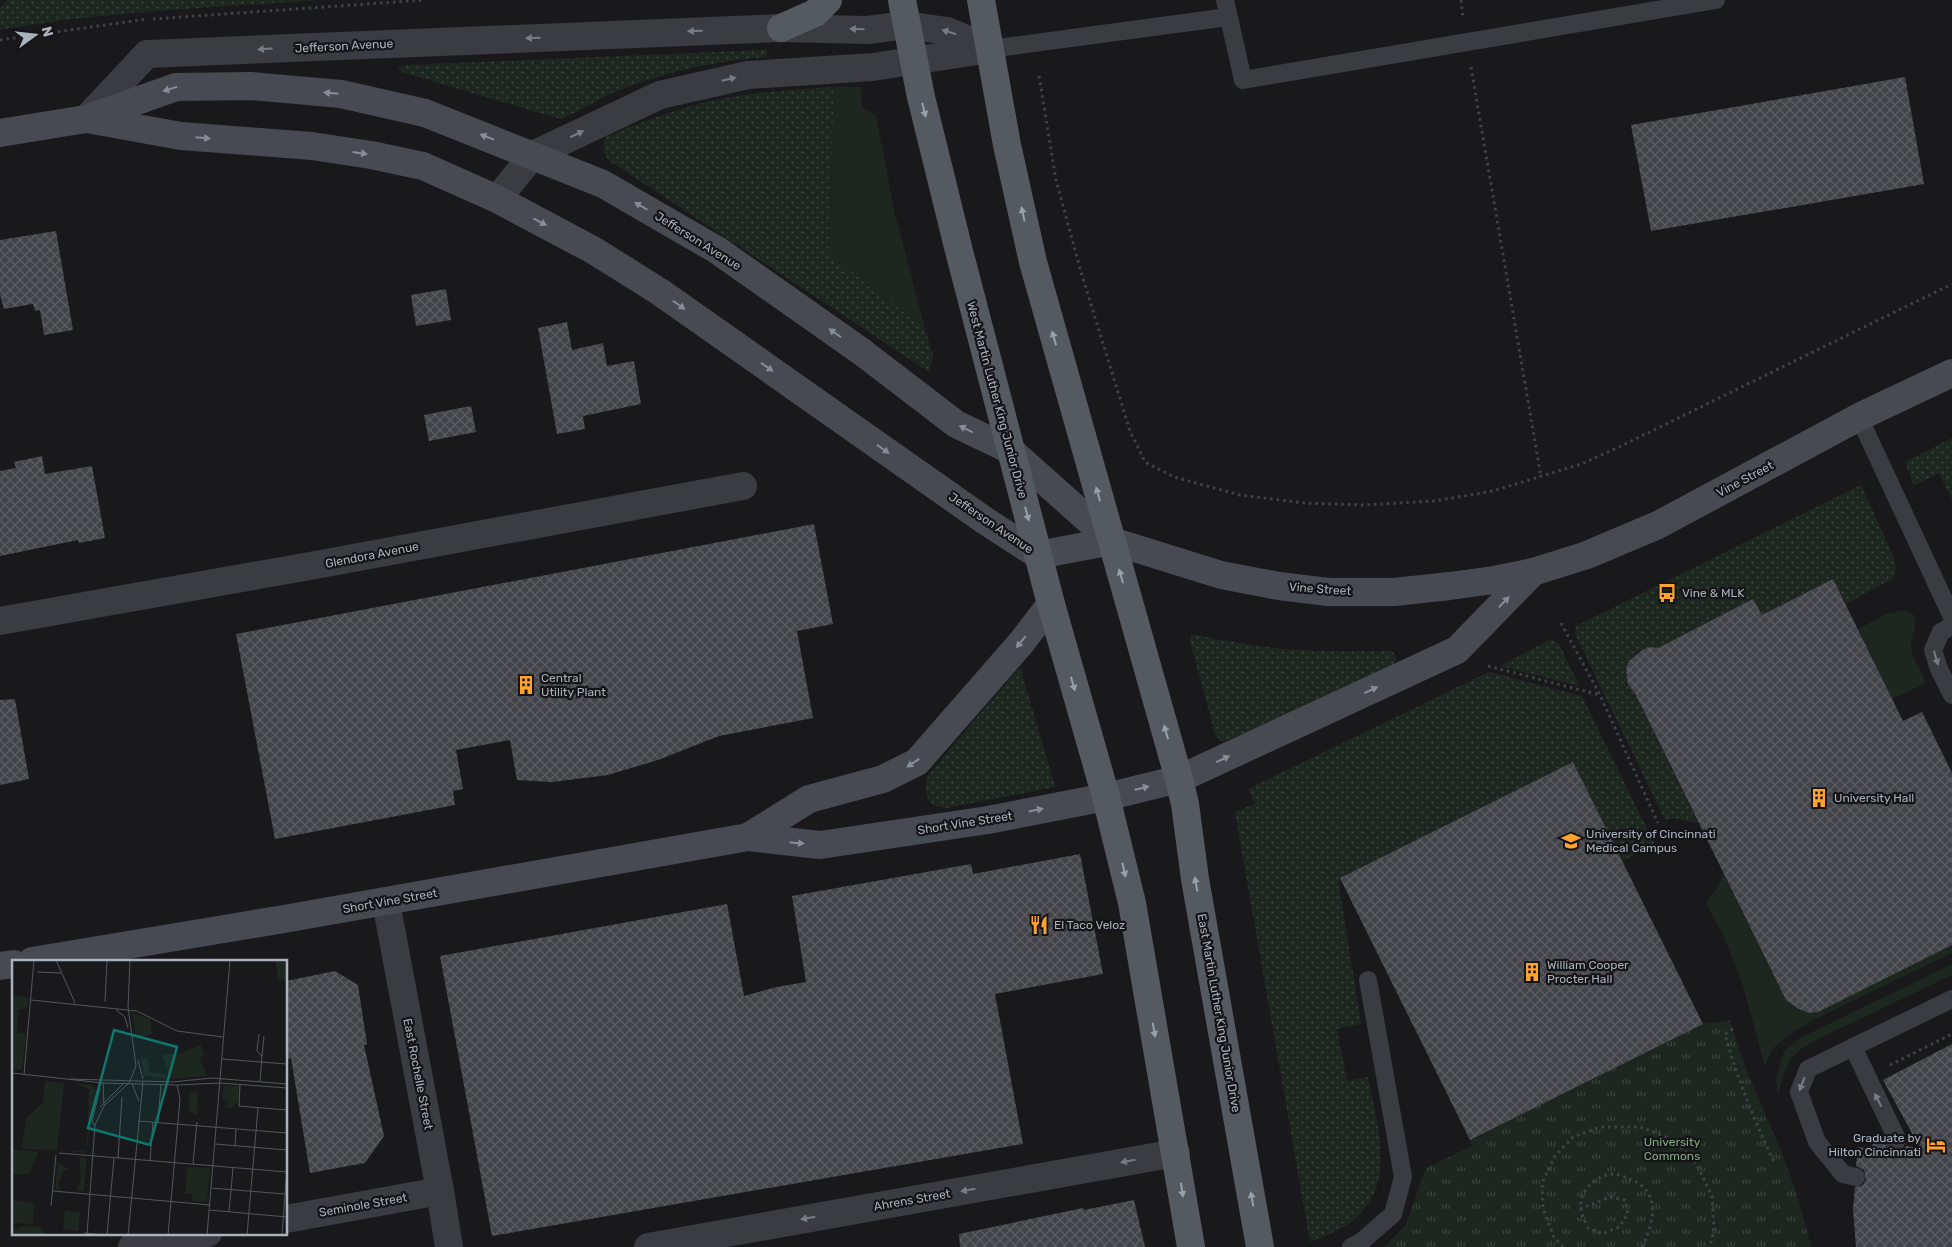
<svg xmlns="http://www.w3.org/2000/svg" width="1952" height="1247" viewBox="0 0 1952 1247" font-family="Rubik,sans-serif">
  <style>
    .grass { fill: url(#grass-dots) }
    .park { fill: url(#park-tufts) }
    .garden { fill: #1e271f }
    .building { fill: url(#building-cross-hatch) }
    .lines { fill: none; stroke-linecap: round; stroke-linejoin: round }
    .path { stroke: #3f4348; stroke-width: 3; stroke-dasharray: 2.5 4; stroke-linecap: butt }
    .lane { stroke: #3a3c41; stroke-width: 18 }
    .street { stroke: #3a3c41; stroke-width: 28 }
    .secondary { stroke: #474b51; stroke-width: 28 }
    .primary { stroke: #555960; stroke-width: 28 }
    .oneway { fill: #787d85 }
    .oneway2 { fill: #878e97 }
    .oneway3 { fill: #99a0aa }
    .labels { text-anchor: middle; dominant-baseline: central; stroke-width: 4.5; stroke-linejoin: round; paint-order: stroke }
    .street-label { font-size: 12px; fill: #aab2bc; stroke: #141417 }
    .poi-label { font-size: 12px; fill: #aab2bc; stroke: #141417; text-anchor: start }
    .park-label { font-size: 12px; fill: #82a980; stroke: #141417 }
    .inset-road { fill: none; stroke: #53565c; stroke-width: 1 }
    .view { fill: #0f766e; fill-opacity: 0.15; stroke: #0f766e; stroke-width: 2.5 }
    .inset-edge { fill: none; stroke: #aab2bc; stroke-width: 2.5 }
  </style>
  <defs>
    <pattern id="grass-dots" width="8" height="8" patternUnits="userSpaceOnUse" patternTransform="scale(1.25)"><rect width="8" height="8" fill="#1e271f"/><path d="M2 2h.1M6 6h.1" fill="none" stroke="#3c443e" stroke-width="1.8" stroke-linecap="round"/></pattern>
    <pattern id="park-tufts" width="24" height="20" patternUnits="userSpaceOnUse" patternTransform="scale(1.25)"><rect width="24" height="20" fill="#1e271f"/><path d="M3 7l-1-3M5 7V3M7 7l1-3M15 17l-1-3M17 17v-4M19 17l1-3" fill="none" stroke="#3c443e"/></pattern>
    <pattern id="building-cross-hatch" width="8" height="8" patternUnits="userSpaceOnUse" patternTransform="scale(1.25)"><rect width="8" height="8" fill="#434449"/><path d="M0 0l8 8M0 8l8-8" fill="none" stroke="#5b5d61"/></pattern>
  </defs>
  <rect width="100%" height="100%" fill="#19191c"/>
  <g class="grass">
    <path d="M7 0H319C213 8 105 11 0 30V8Z"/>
    <path d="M767 50V57C712 61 659 73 608 95 592 103 577 113 560 119L402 72 398 67 406 65Z"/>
    <path d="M834 87 829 254 925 328 933 356 929 372 610 161C603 154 601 146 606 137 640 122 675 110 711 101 751 92 793 90 834 87Z"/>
    <polygon points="1952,438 1952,500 1939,473 1914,486 1905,462"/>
    <path d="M1861 485 1893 556 1896 568 1894 578 1846 604 1833 579 1762 615 1753 599 1658 648C1625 644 1616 681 1642 700L1641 706 1698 823 1673 818 1665 820 1578 640 1575 633 1576 626Z"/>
    <path d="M1191 634C1221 640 1252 646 1283 649 1319 652 1355 651 1391 651L1395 654 1396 659 1393 664 1257 729 1221 742 1215 734 1190 641Z"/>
    <polygon points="1551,639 1559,644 1579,686 1500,666"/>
    <path d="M1019 668 1021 670 1055 787 947 808C926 807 923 793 928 775Z"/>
    <path d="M1489 672 1582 696 1655 845 1622 861 1573 762 1340 878 1339 884 1361 1024 1337 1029 1347 1081 1368 1077C1376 1121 1396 1177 1360 1214 1347 1228 1327 1235 1310 1242L1235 812 1255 804 1248 789Z"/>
  </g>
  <path class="park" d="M1730 1020C1743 1068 1766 1113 1784 1159 1795 1188 1804 1217 1811 1247H1384L1405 1226 1426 1168 1472 1146 1470 1140 1703 1024Z"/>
  <g class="garden">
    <polygon points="834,87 861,87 862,107 876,116 895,214 925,328 829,254"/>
    <polygon points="1904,610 1912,613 1916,619 1911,645 1913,656 1926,683 1892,699 1858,629 1887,614"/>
    <path d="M1723 873 1786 1000C1796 1008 1805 1014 1818 1012L1952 945V953L1815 1019 1792 1033 1773 1048 1765 1066 1742 983 1724 937 1706 903 1717 889Z"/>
    <path d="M1952 964V975L1814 1041C1786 1057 1787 1065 1778 1094L1776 1080 1784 1051 1800 1038Z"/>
  </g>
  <g class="building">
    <polygon points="1905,77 1924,184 1651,231 1631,125"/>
    <polygon points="56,231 73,330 44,335 40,310 35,311 33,304 4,309 0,295 0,240"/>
    <polygon points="446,289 451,320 416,326 411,295"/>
    <polygon points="567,322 572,350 603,343 607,366 634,361 641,404 583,416 585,429 557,434 538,328"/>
    <polygon points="471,406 476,432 429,441 424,415"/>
    <polygon points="42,456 45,474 92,466 105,538 79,543 78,540 0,556 0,471 16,468 14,462"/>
    <polygon points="814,524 833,624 797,631 813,718 719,736 658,760 608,775 552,782 517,780 510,740 456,750 463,789 453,791 455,805 275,839 236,634"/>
    <polygon points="1833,579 1903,721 1922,712 1952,773 1952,945 1818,1012 1809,1013 1799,1009 1786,1000 1636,695 1628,684 1626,669 1629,661 1642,650 1650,647 1658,648 1753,599 1762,615"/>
    <polygon points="15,699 29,779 0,785 0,700"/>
    <polygon points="1573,762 1703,1024 1470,1140 1340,878"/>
    <polygon points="1080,854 1103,974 995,994 1023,1144 492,1236 440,956 727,904 744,996 777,987 806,982 792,896 971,864 973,874"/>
    <polygon points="335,971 358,985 367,1044 364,1045 384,1136 365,1163 310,1173 291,1058 286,1059 286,981"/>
    <polygon points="1952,1044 1952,1247 1856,1247 1853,1209 1855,1187 1863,1185 1866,1179 1864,1170 1856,1166 1858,1147 1871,1149 1873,1141 1885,1143 1887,1151 1896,1155 1902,1152 1906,1146 1920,1148 1883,1080"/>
    <polygon points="1134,1200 1145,1247 960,1247 959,1234 1083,1208 1084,1210"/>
  </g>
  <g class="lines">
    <g class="path">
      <polyline points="1461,0 1463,17"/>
      <polyline points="153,19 424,0"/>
      <polyline points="0,40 147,19"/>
      <polyline points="1471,67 1541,477"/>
      <polyline points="1039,76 1056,180 1081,272 1130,431 1145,462 1174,477 1240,495 1304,503 1364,505 1434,501 1493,491 1581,464 1617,448 1952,284"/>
      <polyline points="1561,623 1600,695 1658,823"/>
      <polyline points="1488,666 1600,695"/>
      <path d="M1733 1029 1725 1034C1737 1079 1755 1122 1775 1164"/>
      <polyline points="1890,1065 1952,1034"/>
      <path d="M1580 1209 1610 1197 1625 1200 1628 1214 1619 1227 1602 1234 1588 1228C1586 1222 1581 1215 1581 1209 1578 1191 1597 1174 1614 1174 1619 1174 1625 1177 1629 1179 1662 1190 1654 1223 1642 1247"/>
      <polyline points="1563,1247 1554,1237 1543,1209 1542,1183 1555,1156 1573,1137 1600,1127 1640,1127 1674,1140 1696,1163 1712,1196 1714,1229 1710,1247"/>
    </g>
    <g class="lane">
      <polyline points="1225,0 1243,80 1716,0"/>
      <polyline points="990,49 1228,17"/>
      <polyline points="1859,417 1952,617"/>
      <polyline points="1952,626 1941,632 1933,650 1939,669 1952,695"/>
      <polyline points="1853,1047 1897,1139 1895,1144"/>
      <polyline points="1856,1177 1843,1174 1817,1142 1799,1092 1808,1069 1952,999"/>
      <polyline points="1351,1247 1361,1242 1393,1214 1403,1177 1368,980"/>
    </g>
    <g class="street">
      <polyline points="86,119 147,54 781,28 868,30 906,25 947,31 990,49"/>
      <polyline points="497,199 533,155 660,95 748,75 873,67 990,49"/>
      <polyline points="0,621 321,564 743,486"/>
      <polyline points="386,902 440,1191 449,1247"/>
      <polyline points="286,1219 440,1191"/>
      <polyline points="132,1247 208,1233"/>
      <polyline points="648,1247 1176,1153"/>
    </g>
    <g class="secondary">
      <polyline points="87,119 181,136 312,146 371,155 423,166 497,199 593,250 660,292 984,520 1038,555 1112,541"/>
      <polyline points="0,133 86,119 176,87 251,86 341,94 425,113 603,184 717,250 862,352 956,424 1010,450 1112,541 1221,575 1279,586 1328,592 1394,592 1450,586 1494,580 1533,572 1587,555 1658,525 1859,417 1952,373"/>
      <polyline points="748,837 809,799 883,779 917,762 1021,643 1051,604"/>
      <polyline points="32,961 284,919 748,837 820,845 988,820 1106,797 1179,779 1457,650 1533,572"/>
      <polyline points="0,966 14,964"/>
    </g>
    <g class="primary">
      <polyline points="902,0 921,97 959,251 1051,604 1106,797 1132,903 1191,1247"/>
      <polyline points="981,0 1007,145 1033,262 1179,779 1185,804 1195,879 1260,1247"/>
      <polyline points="781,28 815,13 828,0"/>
    </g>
  </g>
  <defs><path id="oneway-solid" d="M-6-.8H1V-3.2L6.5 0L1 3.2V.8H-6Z" transform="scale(1.25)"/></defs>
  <g class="oneway">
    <use href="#oneway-solid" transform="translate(857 29) rotate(-179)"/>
    <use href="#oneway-solid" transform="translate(695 31) rotate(178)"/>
    <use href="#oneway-solid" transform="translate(949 32) rotate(-162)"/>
    <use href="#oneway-solid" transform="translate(533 38) rotate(178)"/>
    <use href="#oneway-solid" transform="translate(265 49) rotate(177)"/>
    <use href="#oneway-solid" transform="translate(729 79) rotate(-13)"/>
    <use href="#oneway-solid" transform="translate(577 134) rotate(-25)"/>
    <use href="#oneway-solid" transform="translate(1936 658) rotate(74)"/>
    <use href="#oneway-solid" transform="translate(1802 1084) rotate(111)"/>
    <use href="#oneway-solid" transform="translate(1878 1100) rotate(-116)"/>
    <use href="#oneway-solid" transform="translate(1128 1161) rotate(170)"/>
    <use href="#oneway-solid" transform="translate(968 1190) rotate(170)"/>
    <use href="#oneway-solid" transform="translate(808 1218) rotate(170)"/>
  </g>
  <g class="oneway2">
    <use href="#oneway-solid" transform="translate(170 89) rotate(163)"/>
    <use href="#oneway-solid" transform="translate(331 93) rotate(-175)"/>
    <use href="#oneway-solid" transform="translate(487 137) rotate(-159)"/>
    <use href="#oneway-solid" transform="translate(203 138) rotate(5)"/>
    <use href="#oneway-solid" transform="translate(360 153) rotate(8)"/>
    <use href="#oneway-solid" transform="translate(641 206) rotate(-150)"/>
    <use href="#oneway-solid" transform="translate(540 222) rotate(28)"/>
    <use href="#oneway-solid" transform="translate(679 305) rotate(35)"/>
    <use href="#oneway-solid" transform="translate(835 333) rotate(-145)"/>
    <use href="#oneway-solid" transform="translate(767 367) rotate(35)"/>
    <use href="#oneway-solid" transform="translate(966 429) rotate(-154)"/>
    <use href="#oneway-solid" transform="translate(883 449) rotate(35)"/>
    <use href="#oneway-solid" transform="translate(1504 602) rotate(-46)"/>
    <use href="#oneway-solid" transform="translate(1021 642) rotate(129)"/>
    <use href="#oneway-solid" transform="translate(1371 690) rotate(-25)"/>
    <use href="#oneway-solid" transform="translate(1223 759) rotate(-25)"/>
    <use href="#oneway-solid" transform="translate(913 763) rotate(147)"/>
    <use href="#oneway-solid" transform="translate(1142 788) rotate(-14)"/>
    <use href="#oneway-solid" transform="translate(1036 810) rotate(-11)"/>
    <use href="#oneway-solid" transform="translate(797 843) rotate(6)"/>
  </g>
  <g class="oneway3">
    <use href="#oneway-solid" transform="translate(924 110) rotate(76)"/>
    <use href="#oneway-solid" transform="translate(1023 214) rotate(-102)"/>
    <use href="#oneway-solid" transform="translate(1054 338) rotate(-106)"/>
    <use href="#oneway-solid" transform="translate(1098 494) rotate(-106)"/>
    <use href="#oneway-solid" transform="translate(1027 514) rotate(75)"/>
    <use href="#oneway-solid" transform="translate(1121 576) rotate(-106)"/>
    <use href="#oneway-solid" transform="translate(1073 684) rotate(74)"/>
    <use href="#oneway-solid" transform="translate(1166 732) rotate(-106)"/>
    <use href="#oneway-solid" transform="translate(1124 870) rotate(77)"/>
    <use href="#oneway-solid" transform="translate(1196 884) rotate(-100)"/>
    <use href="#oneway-solid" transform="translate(1154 1030) rotate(80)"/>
    <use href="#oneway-solid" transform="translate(1182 1190) rotate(81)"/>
    <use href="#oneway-solid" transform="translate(1252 1199) rotate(-100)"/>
  </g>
  <defs>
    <g id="bus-bare" transform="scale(1.5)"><path d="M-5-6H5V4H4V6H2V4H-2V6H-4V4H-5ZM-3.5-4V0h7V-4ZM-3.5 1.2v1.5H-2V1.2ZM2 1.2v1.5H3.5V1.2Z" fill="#ffa22e" stroke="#141417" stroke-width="2.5" paint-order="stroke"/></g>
    <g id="building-bare" transform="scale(1.5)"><path d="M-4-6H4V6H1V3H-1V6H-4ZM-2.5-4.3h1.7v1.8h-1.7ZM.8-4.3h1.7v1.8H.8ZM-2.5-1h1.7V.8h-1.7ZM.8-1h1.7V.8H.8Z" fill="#ffa22e" stroke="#141417" stroke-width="2.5" paint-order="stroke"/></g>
    <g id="university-bare" transform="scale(1.5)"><path d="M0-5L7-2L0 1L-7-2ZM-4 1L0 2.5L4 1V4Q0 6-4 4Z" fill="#ffa22e" stroke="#141417" stroke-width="2.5" paint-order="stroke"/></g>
    <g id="restaurant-bare" transform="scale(1.5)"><path d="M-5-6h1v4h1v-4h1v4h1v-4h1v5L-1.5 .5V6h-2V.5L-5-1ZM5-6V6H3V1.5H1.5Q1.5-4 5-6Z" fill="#ffa22e" stroke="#141417" stroke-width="2.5" paint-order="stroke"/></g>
    <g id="hotel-bare" transform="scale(1.5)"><path d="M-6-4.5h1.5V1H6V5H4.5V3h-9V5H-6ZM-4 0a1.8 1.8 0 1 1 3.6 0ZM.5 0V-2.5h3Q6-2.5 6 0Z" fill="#ffa22e" stroke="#141417" stroke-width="2.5" paint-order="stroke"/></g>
  </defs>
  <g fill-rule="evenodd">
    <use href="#bus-bare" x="1667" y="593"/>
    <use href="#building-bare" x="526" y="685"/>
    <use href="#building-bare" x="1819" y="798"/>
    <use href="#university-bare" x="1571" y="841"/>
    <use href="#restaurant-bare" x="1039" y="925"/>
    <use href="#building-bare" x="1532" y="972"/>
    <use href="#hotel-bare" x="1936" y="1145"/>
  </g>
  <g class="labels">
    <g class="street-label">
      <text transform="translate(344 46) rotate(-3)">Jefferson Avenue</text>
      <text transform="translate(698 241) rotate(32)">Jefferson Avenue</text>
      <text transform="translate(997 400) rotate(75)">West Martin Luther King Junior Drive</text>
      <text transform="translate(1745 479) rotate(-28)">Vine Street</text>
      <text transform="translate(991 523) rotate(34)">Jefferson Avenue</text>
      <text transform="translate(372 555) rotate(-11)">Glendora Avenue</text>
      <text transform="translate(1320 589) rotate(4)">Vine Street</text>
      <text transform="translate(965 823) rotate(-9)">Short Vine Street</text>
      <text transform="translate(390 901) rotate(-10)">Short Vine Street</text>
      <text transform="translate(1219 1013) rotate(80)">East Martin Luther King Junior Drive</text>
      <text transform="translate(418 1074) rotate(79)">East Rochelle Street</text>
      <text transform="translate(912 1200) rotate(-10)">Ahrens Street</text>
      <text transform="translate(363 1205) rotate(-10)">Seminole Street</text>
    </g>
    <g class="poi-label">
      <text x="1682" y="593">Vine &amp; MLK</text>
      <text x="541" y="678">Central<tspan x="541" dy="14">Utility Plant</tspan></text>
      <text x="1834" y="798">University Hall</text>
      <text x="1586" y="834">University of Cincinnati<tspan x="1586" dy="14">Medical Campus</tspan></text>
      <text x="1054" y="925">El Taco Veloz</text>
      <text x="1547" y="965">William Cooper<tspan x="1547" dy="14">Procter Hall</tspan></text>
      <text x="1921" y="1138" text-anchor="end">Graduate by<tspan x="1921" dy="14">Hilton Cincinnati</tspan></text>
    </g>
    <g class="park-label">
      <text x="1672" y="1142">University<tspan x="1672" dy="14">Commons</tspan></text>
    </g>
  </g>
  <g transform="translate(12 960)">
    <rect width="275" height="275" fill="#19191c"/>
    <path d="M120 53 138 59 140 74 124 78ZM140 96 135 99 138 112 153 114 156 119 132 116 129 99ZM62 123 80 125 84 130 74 193 57 191 74 190 76 169 77 129ZM212 125 227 126 226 143H222V148H215L216 142 210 138ZM67 197 75 198 72 231H65L69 217ZM46 203 58 210H52L49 216 45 226 49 227 47 230 43 229Z" fill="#1e271f"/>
    <path d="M186 131 185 156 177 150V133Z" fill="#1e271f"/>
    <path d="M263 0H275V20L267 21ZM0 36 17 37 15 49H7L5 73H14L10 110 0 109ZM189 85 192 96 187 97 195 116 158 119 150 95 170 93ZM33 121 52 123 45 190 9 189 15 158 31 142ZM0 189 27 192 17 213 7 215 0 213ZM175 207 198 208 195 242 180 241V234H173Z" fill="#1e271f"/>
    <path d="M0 240 22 243 21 264 0 263ZM53 251 68 252 66 271 51 269ZM10 266 30 267 31 275H0L2 269Z" fill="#1e271f"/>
    <path class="inset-road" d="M44 0 63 43M25 12 49 13M19 40 125 51 165 71 211 77M93 42 95 0M104 50 113 57 116 68M247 74 245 91 250 96 252 76M210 99 275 104M126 100 131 119M0 113 91 123 165 125 208 123 275 128M12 115 22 0M58 119 160 122 200 118 275 124M91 122 92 145M248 122 250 96M120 124 127 141M228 124 227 146 275 150M88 147 112 123M126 161 275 173M146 163 149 124M82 165 80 161 88 128M83 165 92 146 117 123 124 106 116 47 118 0M203 184 275 190M223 186 224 169M47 193 275 212M106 198 110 137M138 201 141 162M181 204 185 162M199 228 273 234M41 231 198 245M39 246 44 195M197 250 275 257M217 252 221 208M72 273 93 275M75 275 83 164M95 275 102 198M116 275 131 122M156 275 168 139 165 125M195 275 218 0M235 275 246 148M270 275 275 208"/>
    <path class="view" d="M102 70 165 87 138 185 76 168Z"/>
    <rect width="275" height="275" class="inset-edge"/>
  </g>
  <g transform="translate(35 35) rotate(75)" stroke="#141417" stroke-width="4" paint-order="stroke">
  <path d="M0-4L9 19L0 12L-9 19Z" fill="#aab2bc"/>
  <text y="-8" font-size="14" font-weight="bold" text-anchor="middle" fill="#aab2bc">N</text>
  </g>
</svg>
